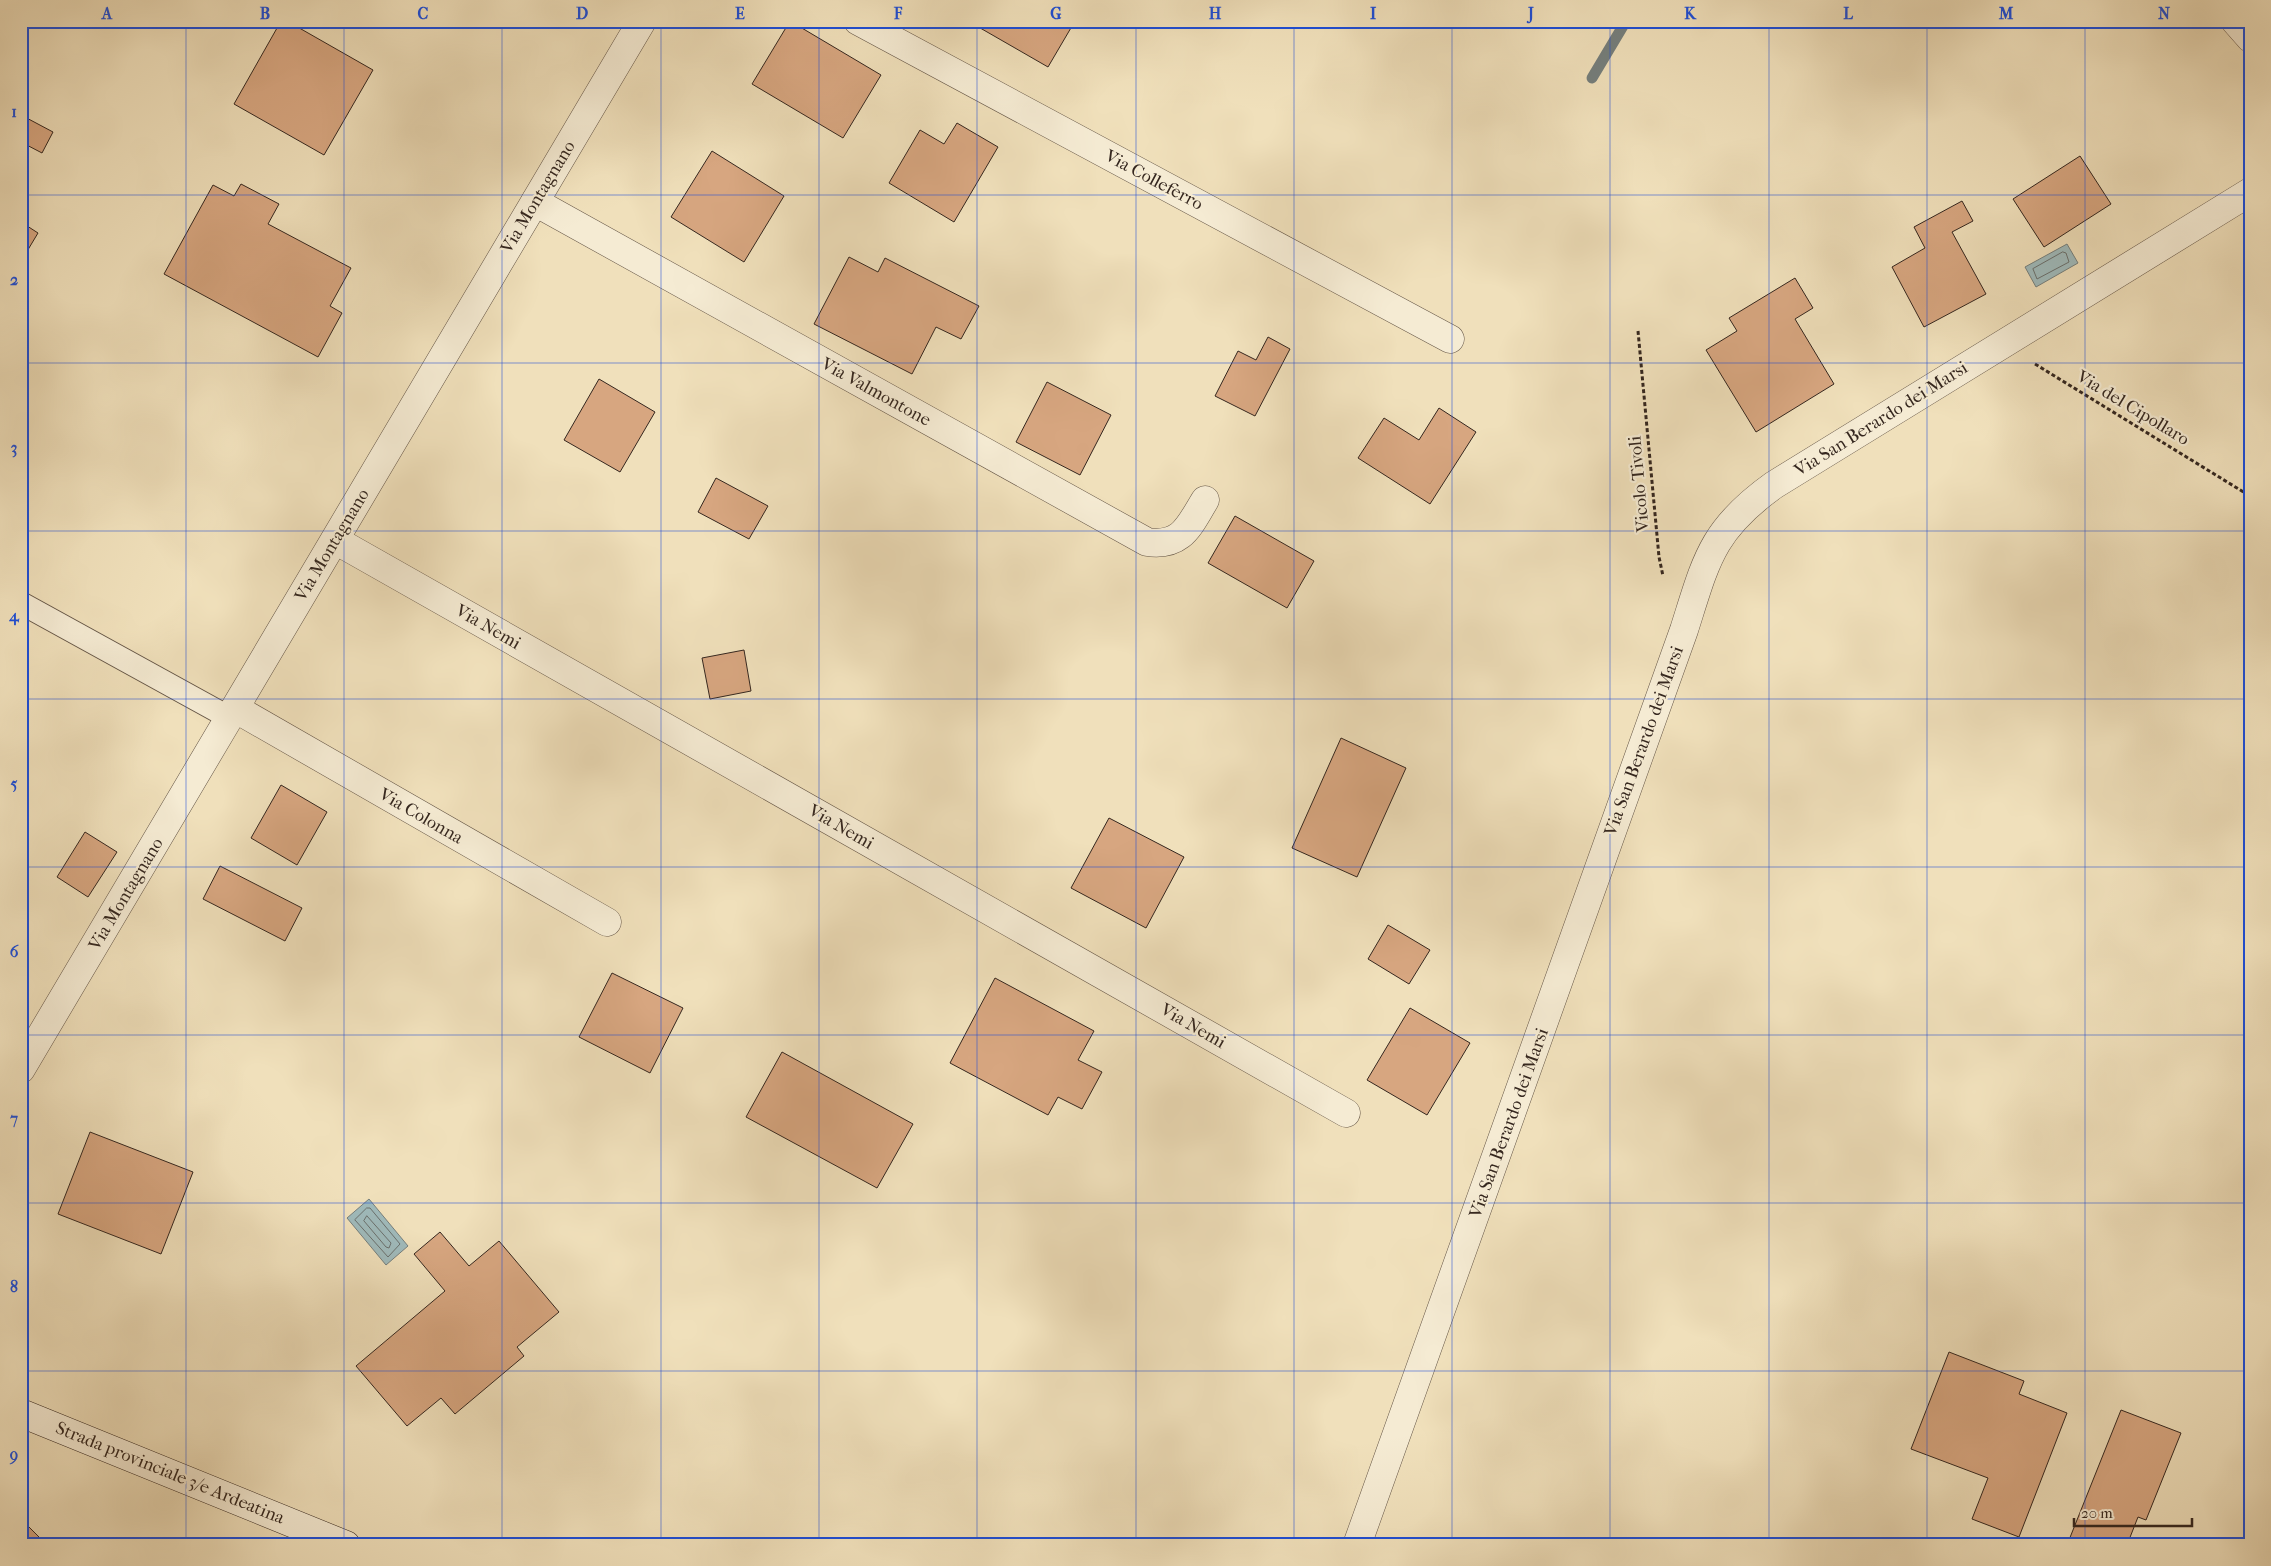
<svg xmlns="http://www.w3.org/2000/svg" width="2271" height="1566" viewBox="0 0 2271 1566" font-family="'IM FELL French Canon',serif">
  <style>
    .water { fill: #9fbabb; stroke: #757f7d }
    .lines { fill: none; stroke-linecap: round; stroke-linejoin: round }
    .shore { stroke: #6a706d; stroke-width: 1 }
    .stream { stroke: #757f7d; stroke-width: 11 }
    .building { fill: #d7a680; stroke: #35271f }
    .service-casing { stroke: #645546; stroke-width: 24 }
    .minor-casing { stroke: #645546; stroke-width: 29 }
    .secondary-casing { stroke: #35271f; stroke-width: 29 }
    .path { stroke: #35271f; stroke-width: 3; stroke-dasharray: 4 2.5; stroke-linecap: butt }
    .service { stroke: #f5ebd3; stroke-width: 22 }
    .minor { stroke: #f5ebd3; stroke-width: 28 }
    .secondary { stroke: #f5ebd3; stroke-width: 28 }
    .grid { fill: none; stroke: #1d4ed8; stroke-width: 1; stroke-opacity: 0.55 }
    .labels { text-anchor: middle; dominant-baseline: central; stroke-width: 4.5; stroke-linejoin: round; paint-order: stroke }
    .street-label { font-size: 18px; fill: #35271f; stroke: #f5ebd3 }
    .neatline { fill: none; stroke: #1d4ed8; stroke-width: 2 }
    .grid-label { font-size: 16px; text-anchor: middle; font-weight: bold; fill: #1d4ed8 }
  </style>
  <rect width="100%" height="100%" fill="#f0e0bb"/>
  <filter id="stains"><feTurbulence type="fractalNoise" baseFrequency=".004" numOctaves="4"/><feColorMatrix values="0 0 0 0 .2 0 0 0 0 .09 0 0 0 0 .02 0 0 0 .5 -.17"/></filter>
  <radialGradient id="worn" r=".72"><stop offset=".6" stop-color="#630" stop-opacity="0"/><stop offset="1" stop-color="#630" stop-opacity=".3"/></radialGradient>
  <g class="water">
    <polygon points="2067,244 2078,263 2036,287 2025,267"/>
    <polygon points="369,1199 408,1246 386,1265 347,1218"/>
  </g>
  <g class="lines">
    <g class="shore">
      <polygon points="2063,252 2066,253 2069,262 2037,279 2033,269"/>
      <polygon points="367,1208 370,1208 400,1244 388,1257 355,1220"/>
      <polygon points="367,1216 391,1243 389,1248 386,1247 364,1221"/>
    </g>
    <polyline class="stream" points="1592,78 1626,21"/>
  </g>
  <g class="building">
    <polygon points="281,21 287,21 373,70 324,155 234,104"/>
    <polygon points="790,21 881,75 843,138 752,84"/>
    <polygon points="968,21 1075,21 1048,67"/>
    <polygon points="21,115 53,132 42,153 21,142"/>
    <polygon points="957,123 998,147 954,222 889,183 920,130 944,144"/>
    <polygon points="712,151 784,196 744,262 671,217"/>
    <polygon points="2080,156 2111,204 2044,247 2013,199"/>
    <polygon points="241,184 279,204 268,224 351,268 330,306 342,313 318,357 164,274 213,185 234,196"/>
    <polygon points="1962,201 1973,221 1952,232 1986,294 1924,327 1892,267 1925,248 1914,227"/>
    <polygon points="21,222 38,233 26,253 21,250"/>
    <polygon points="849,257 878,272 885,258 979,306 961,339 936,327 912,374 814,324"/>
    <polygon points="1795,278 1813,308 1795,319 1834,384 1756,432 1706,350 1737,331 1729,318"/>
    <polygon points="1268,337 1290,349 1255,416 1215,396 1238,351 1256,360"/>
    <polygon points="599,379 655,412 620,472 564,440"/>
    <polygon points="1047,382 1111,415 1080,475 1016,442"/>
    <polygon points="1439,408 1476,432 1430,504 1358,458 1384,418 1419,440"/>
    <polygon points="716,478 768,506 749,539 698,512"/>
    <polygon points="1235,516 1314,561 1287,608 1208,563"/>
    <polygon points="744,650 751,691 710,699 702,658"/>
    <polygon points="1341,738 1406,768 1357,877 1292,848"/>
    <polygon points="281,785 327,812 297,865 251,838"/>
    <polygon points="1109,818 1184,857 1146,928 1071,888"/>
    <polygon points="85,832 117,852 88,897 57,877"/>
    <polygon points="220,866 302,908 285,941 203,899"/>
    <polygon points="1388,925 1430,950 1409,984 1368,959"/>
    <polygon points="612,973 683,1008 650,1073 579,1037"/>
    <polygon points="995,978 1094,1031 1078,1060 1102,1072 1082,1109 1058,1097 1048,1115 950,1063"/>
    <polygon points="1410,1008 1470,1043 1427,1115 1367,1080"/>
    <polygon points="782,1052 913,1124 877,1188 746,1117"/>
    <polygon points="90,1132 193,1172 161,1254 58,1214"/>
    <polygon points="440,1232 469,1266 499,1241 559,1312 517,1347 524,1356 455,1414 441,1398 407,1426 356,1366 445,1291 414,1254"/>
    <polygon points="1949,1352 2024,1381 2019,1394 2067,1413 2019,1537 1972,1519 1988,1478 1911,1449"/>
    <polygon points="2121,1410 2181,1433 2146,1520 2138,1517 2127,1545 2067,1545"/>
    <polygon points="21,1519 47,1545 21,1545"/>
  </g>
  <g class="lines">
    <g class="service-casing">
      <polyline id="service" points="21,603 230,718"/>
    </g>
    <g class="minor-casing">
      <g id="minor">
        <polyline points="858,21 1450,339"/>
        <polyline points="2235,21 2250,38"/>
        <path d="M535 202 1147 542C1182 547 1189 526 1205 500"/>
        <polyline points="335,540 1346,1113"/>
        <polyline points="236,709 607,922"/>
        <polyline points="21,1069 642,21"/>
        <path d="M1357 1545 1684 630C1706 561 1711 530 1774 485L2250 192"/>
      </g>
    </g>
    <g class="secondary-casing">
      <polyline id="secondary" points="21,1413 346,1545"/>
    </g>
    <g class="path">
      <polyline points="1638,331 1659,557 1663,576"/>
      <polyline points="2035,364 2250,496"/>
    </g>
    <use href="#service" class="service"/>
    <use href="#minor" class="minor"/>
    <use href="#secondary" class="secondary"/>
  </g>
  <path class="grid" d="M186 21V1545M344 21V1545M502 21V1545M661 21V1545M819 21V1545M977 21V1545M1136 21V1545M1294 21V1545M1452 21V1545M1610 21V1545M1769 21V1545M1927 21V1545M2085 21V1545M21 195H2250M21 363H2250M21 531H2250M21 699H2250M21 867H2250M21 1035H2250M21 1203H2250M21 1371H2250"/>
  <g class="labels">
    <g class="street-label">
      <text transform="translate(1154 180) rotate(28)">Via Colleferro</text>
      <text transform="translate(538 197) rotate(-59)">Via Montagnano</text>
      <text transform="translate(876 392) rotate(29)">Via Valmontone</text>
      <text transform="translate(2133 408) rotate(31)">Via del Cipollaro</text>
      <text transform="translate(1881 419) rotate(-32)">Via San Berardo dei Marsi</text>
      <text transform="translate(1639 484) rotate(-95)">Vicolo Tivoli</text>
      <text transform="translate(332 545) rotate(-59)">Via Montagnano</text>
      <text transform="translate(488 627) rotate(30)">Via Nemi</text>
      <text transform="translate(1644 741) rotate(-70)">Via San Berardo dei Marsi</text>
      <text transform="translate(421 816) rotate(30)">Via Colonna</text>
      <text transform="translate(841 827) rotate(30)">Via Nemi</text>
      <text transform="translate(126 894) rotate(-59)">Via Montagnano</text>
      <text transform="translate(1193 1026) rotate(30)">Via Nemi</text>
      <text transform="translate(1509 1123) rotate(-70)">Via San Berardo dei Marsi</text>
      <text transform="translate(170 1473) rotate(22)">Strada provinciale 3/e Ardeatina</text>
    </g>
  </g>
  <rect width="2271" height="1566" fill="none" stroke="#f0e0bb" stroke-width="55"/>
  <path d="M2074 1518v8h118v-8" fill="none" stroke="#35271f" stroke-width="2.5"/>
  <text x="2081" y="1518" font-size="15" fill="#35271f" stroke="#f5ebd3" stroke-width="4" paint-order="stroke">20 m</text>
  <rect x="28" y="28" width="2216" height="1510" class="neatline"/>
  <g class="grid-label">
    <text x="107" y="19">A</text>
    <text x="265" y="19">B</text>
    <text x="423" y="19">C</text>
    <text x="582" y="19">D</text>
    <text x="740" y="19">E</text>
    <text x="898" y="19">F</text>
    <text x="1056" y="19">G</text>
    <text x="1215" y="19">H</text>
    <text x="1373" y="19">I</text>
    <text x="1531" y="19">J</text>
    <text x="1690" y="19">K</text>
    <text x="1848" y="19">L</text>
    <text x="2006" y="19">M</text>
    <text x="2164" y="19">N</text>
    <text x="14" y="117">1</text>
    <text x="14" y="285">2</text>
    <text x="14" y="453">3</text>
    <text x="14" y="621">4</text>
    <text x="14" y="789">5</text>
    <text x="14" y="957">6</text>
    <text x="14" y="1124">7</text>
    <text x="14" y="1292">8</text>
    <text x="14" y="1460">9</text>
  </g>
  <rect width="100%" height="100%" filter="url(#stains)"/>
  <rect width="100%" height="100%" fill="url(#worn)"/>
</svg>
